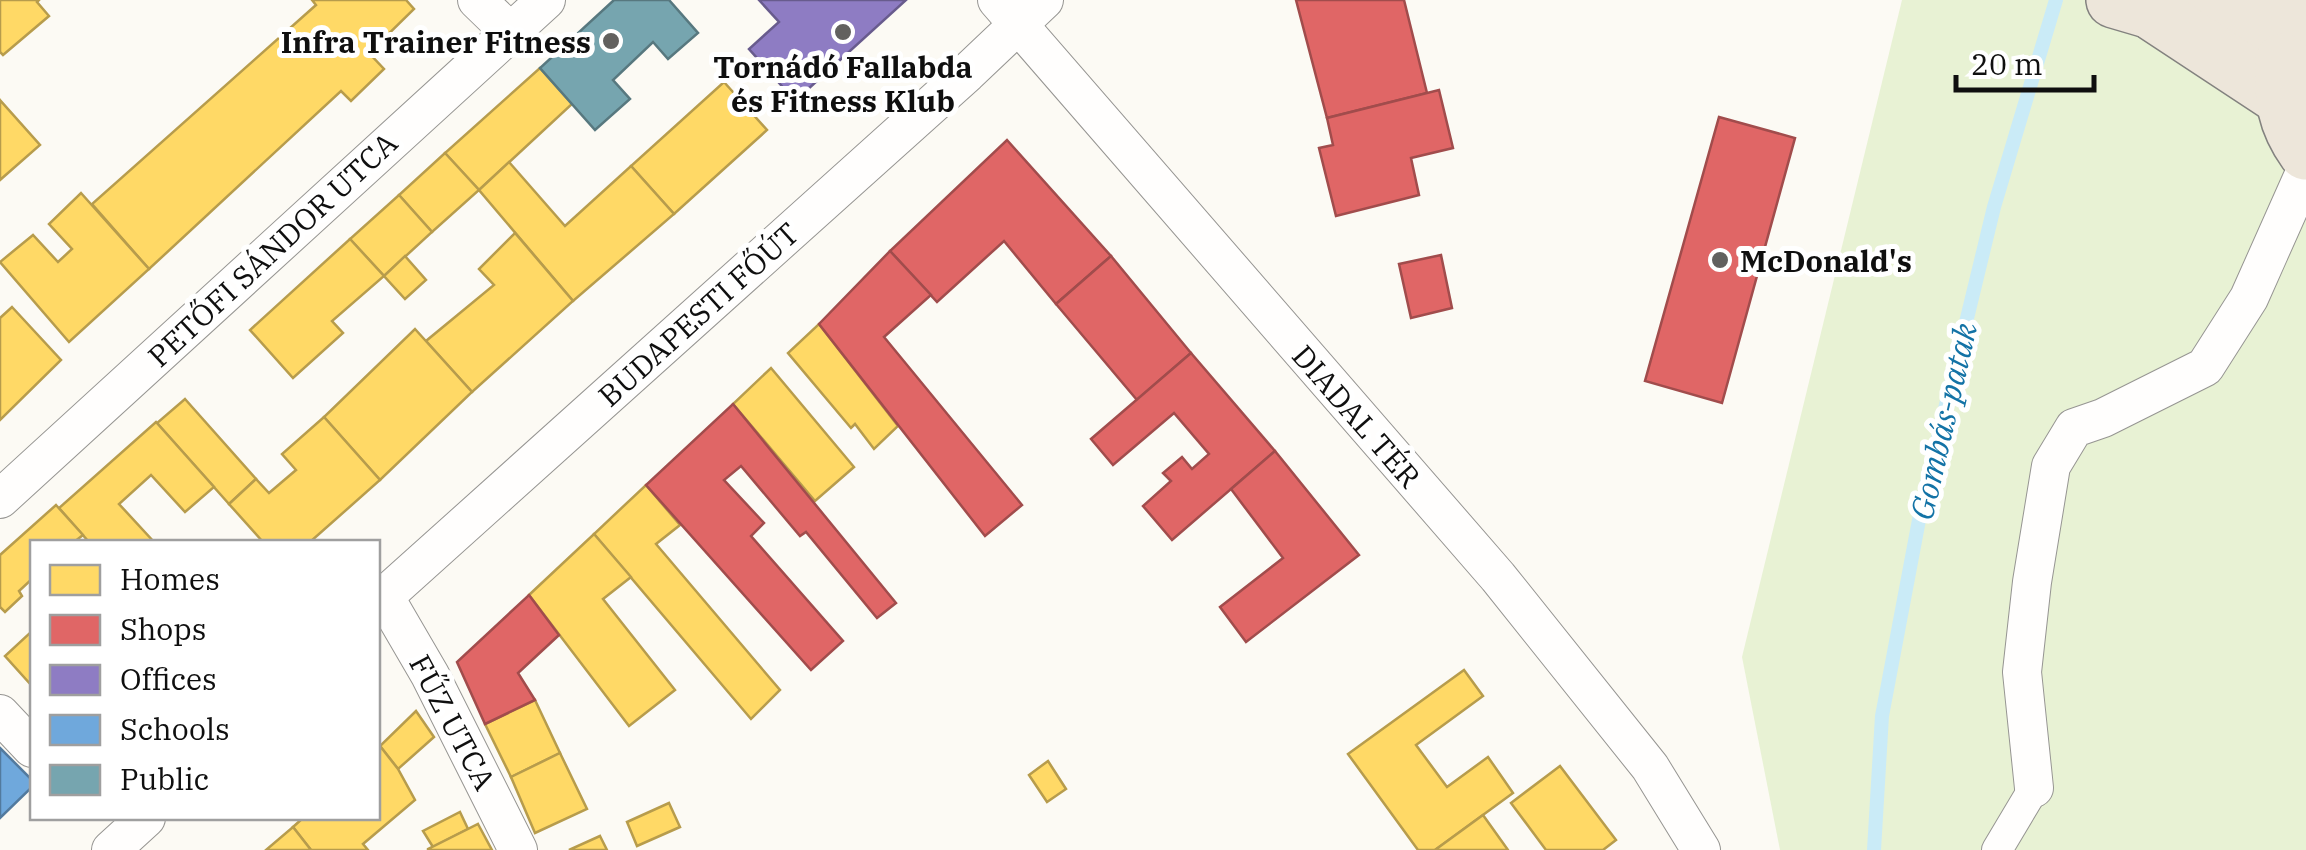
<svg xmlns="http://www.w3.org/2000/svg" width="2306" height="850" viewBox="0 0 2306 850" font-family="'IBM Plex Serif',serif">
  <style>
    .green { fill: #e8f2d4 }
    .homes { fill: #ffd966; stroke: #b79c4c; stroke-width: 2.5 }
    .shops { fill: #e06666; stroke: #a14c4c; stroke-width: 2.5 }
    .offices { fill: #8e7cc3; stroke: #685b8d; stroke-width: 2.5 }
    .schools { fill: #6fa8dc; stroke: #527a9e; stroke-width: 2.5 }
    .public { fill: #76a5af; stroke: #57787f; stroke-width: 2.5 }
    .lines { fill: none; stroke-linecap: round; stroke-linejoin: round }
    .stream { stroke: #caebf7; stroke-width: 14 }
    .pedestrian-casing { stroke: #969592; stroke-width: 32 }
    .minor-casing { stroke: #969592; stroke-width: 40 }
    .primary-casing { stroke: #83827f; stroke-width: 58 }
    .pedestrian { stroke: #fffefd; stroke-width: 30 }
    .minor { stroke: #fffefd; stroke-width: 38 }
    .primary { stroke: #ede6da; stroke-width: 55 }
    .poi-dot { fill: #62615f; stroke: #fff; stroke-width: 4 }
    .labels { text-anchor: middle; dominant-baseline: central; stroke-width: 10; stroke-linejoin: round; paint-order: stroke }
    .poi-label { font-size: 30px; font-weight: bold; fill: #0f0f0f; stroke: #fff; text-anchor: end }
    .street-label { font-size: 30px; fill: #0f0f0f; stroke: #fff }
    .water-label { font-size: 32px; font-style: italic; fill: #1373a6; stroke: #fff }
  </style>
  <rect width="100%" height="100%" fill="#fcfaf4"/>
  <polygon class="green" points="1902,0 2306,0 2306,850 1780,850 1742,657"/>
  <g class="homes">
    <polygon points="0,0 39,0 37,2 49,16 3,55 0,52"/>
    <polygon points="312,0 406,0 414,9 369,53 384,69 351,101 341,91 149,269 92,204 316,5"/>
    <polygon points="540,68 572,104 479,190 445,153"/>
    <polygon points="724,82 767,130 674,214 631,166"/>
    <polygon points="0,100 40,145 0,180"/>
    <polygon points="445,153 479,190 432,232 399,195"/>
    <polygon points="509,162 565,226 631,166 674,214 573,301 479,190"/>
    <polygon points="81,193 149,269 69,342 0,262 33,235 58,262 72,249 49,224"/>
    <polygon points="399,195 432,232 384,276 350,239"/>
    <polygon points="515,233 573,301 472,392 426,341 494,285 479,269"/>
    <polygon points="350,239 384,276 332,321 343,333 293,378 250,330"/>
    <polygon points="405,256 426,280 405,299 384,276"/>
    <polygon points="12,307 61,360 0,420 0,318"/>
    <polygon points="819,324 898,426 874,449 855,424 851,428 788,353"/>
    <polygon points="415,329 472,392 380,480 324,417"/>
    <polygon points="771,368 854,467 815,501 733,404"/>
    <polygon points="185,399 256,479 229,504 157,423"/>
    <polygon points="324,417 380,480 310,542 263,542 229,504 256,479 269,493 296,470 282,454"/>
    <polygon points="156,422 214,487 185,512 151,475 119,504 154,542 89,542 59,508"/>
    <polygon points="646,485 680,525 656,544 780,690 751,719 594,534"/>
    <polygon points="56,505 83,535 74,542 32,542 32,579 19,591 22,596 5,612 0,607 0,555"/>
    <polygon points="594,534 631,577 603,599 675,690 629,726 529,595"/>
    <polygon points="32,631 32,686 5,656"/>
    <polygon points="1464,670 1483,696 1416,745 1447,787 1488,757 1513,793 1435,850 1418,850 1348,754"/>
    <polygon points="535,700 560,753 511,777 485,724"/>
    <polygon points="416,711 434,737 398,769 380,746"/>
    <polygon points="380,746 398,769 415,800 363,844 368,850 311,850 293,827 303,818 378,818"/>
    <polygon points="560,753 587,809 535,833 511,777"/>
    <polygon points="1048,761 1066,789 1047,802 1029,775"/>
    <polygon points="1560,766 1616,840 1603,850 1546,850 1511,803"/>
    <polygon points="669,803 680,827 637,846 627,822"/>
    <polygon points="460,812 468,829 433,847 423,831"/>
    <polygon points="1483,815 1508,850 1435,850"/>
    <polygon points="478,824 492,850 428,850 428,849"/>
    <polygon points="293,827 311,850 266,850"/>
    <polygon points="600,836 607,850 569,850"/>
  </g>
  <g class="shops">
    <polygon points="1296,0 1404,0 1427,93 1327,118"/>
    <polygon points="1439,90 1453,148 1411,158 1419,195 1336,216 1319,148 1333,145 1327,118"/>
    <polygon points="1719,117 1795,138 1722,403 1645,381"/>
    <polygon points="1007,140 1111,256 1056,304 1004,241 937,302 890,251"/>
    <polygon points="890,251 931,295 884,337 1022,505 985,536 819,324"/>
    <polygon points="1441,255 1452,308 1411,318 1399,264"/>
    <polygon points="1111,256 1191,353 1137,400 1056,304"/>
    <polygon points="1191,353 1275,451 1172,540 1143,506 1171,481 1163,473 1182,457 1192,469 1209,454 1174,413 1113,465 1091,439"/>
    <polygon points="733,404 896,603 877,618 806,532 800,536 741,466 724,480 764,523 751,536 843,641 811,670 646,485"/>
    <polygon points="1275,451 1359,555 1246,642 1220,607 1283,558 1231,489"/>
    <polygon points="529,595 559,635 518,673 535,700 485,724 457,662"/>
  </g>
  <polygon class="offices" points="759,0 906,0 795,101 749,49 779,22"/>
  <polygon class="schools" points="0,748 32,780 32,787 0,818"/>
  <polygon class="public" points="614,0 669,0 698,33 668,59 653,42 613,80 630,99 595,130 540,68"/>
  <g class="lines">
    <polyline class="stream" points="1874,850 1882,716 1922,504 1994,207 2056,0"/>
    <g class="pedestrian-casing">
      <polyline id="pedestrian" points="1997,850 2034,788"/>
    </g>
    <g class="minor-casing">
      <g id="minor">
        <polyline points="477,0 509,31"/>
        <polyline points="997,0 1498,577 1650,767 1701,850"/>
        <polyline points="0,499 546,0"/>
        <polyline points="384,596 430,675 518,850"/>
        <polyline points="378,602 967,73 1044,0"/>
        <polyline points="0,714 32,748"/>
        <polyline points="2034,788 2022,672 2032,582 2051,466 2074,428 2103,418 2205,367 2249,298 2306,170"/>
        <polyline points="111,850 146,818"/>
      </g>
    </g>
    <g class="primary-casing">
      <g id="primary">
        <polyline points="2114,0 2148,10 2299,26"/>
        <polyline points="2155,14 2281,97"/>
        <path d="M2283 61C2281 97 2285 123 2306 152"/>
      </g>
    </g>
    <use href="#pedestrian" class="pedestrian"/>
    <use href="#minor" class="minor"/>
    <use href="#primary" class="primary"/>
  </g>
  <g class="poi-dot">
    <circle cx="843" cy="32" r="10"/>
    <circle cx="611" cy="41" r="10"/>
    <circle cx="1720" cy="260" r="10"/>
  </g>
  <g class="labels">
    <g class="poi-label">
      <text x="591" y="41">Infra Trainer Fitness</text>
      <text x="843" y="66" text-anchor="middle">Tornádó Fallabda<tspan x="843" dy="34">és Fitness Klub</tspan></text>
      <text x="1740" y="260" text-anchor="start">McDonald's</text>
    </g>
    <g class="street-label">
      <text transform="translate(272 249) rotate(-43)">PETŐFI SÁNDOR UTCA</text>
      <text transform="translate(698 314) rotate(-42)">BUDAPESTI FŐÚT</text>
      <text transform="translate(1357 416) rotate(49)">DIADAL TÉR</text>
      <text transform="translate(453 722) rotate(62)">FŰZ UTCA</text>
    </g>
    <g class="water-label">
      <text transform="translate(1943 421) rotate(-77)">Gombás-patak</text>
    </g>
  </g>
  <rect x="30" y="540" width="350" height="280" fill="#ffffff" stroke="#9f9f9f" stroke-width="2.5"/>
  <rect x="50" y="565" width="50" height="30" fill="#ffd966" stroke="#9f9f9f" stroke-width="2.5"/>
  <text x="120" y="590" font-size="30" fill="#0f0f0f">Homes</text>
  <rect x="50" y="615" width="50" height="30" fill="#e06666" stroke="#9f9f9f" stroke-width="2.5"/>
  <text x="120" y="640" font-size="30" fill="#0f0f0f">Shops</text>
  <rect x="50" y="665" width="50" height="30" fill="#8e7cc3" stroke="#9f9f9f" stroke-width="2.5"/>
  <text x="120" y="690" font-size="30" fill="#0f0f0f">Offices</text>
  <rect x="50" y="715" width="50" height="30" fill="#6fa8dc" stroke="#9f9f9f" stroke-width="2.5"/>
  <text x="120" y="740" font-size="30" fill="#0f0f0f">Schools</text>
  <rect x="50" y="765" width="50" height="30" fill="#76a5af" stroke="#9f9f9f" stroke-width="2.5"/>
  <text x="120" y="790" font-size="30" fill="#0f0f0f">Public</text>
  <path d="M1956 75v15h138v-15" fill="none" stroke="#0f0f0f" stroke-width="5"/>
  <text x="1971" y="75" font-size="30" fill="#0f0f0f" stroke="#ffffff" stroke-width="8" paint-order="stroke">20 m</text>
</svg>
